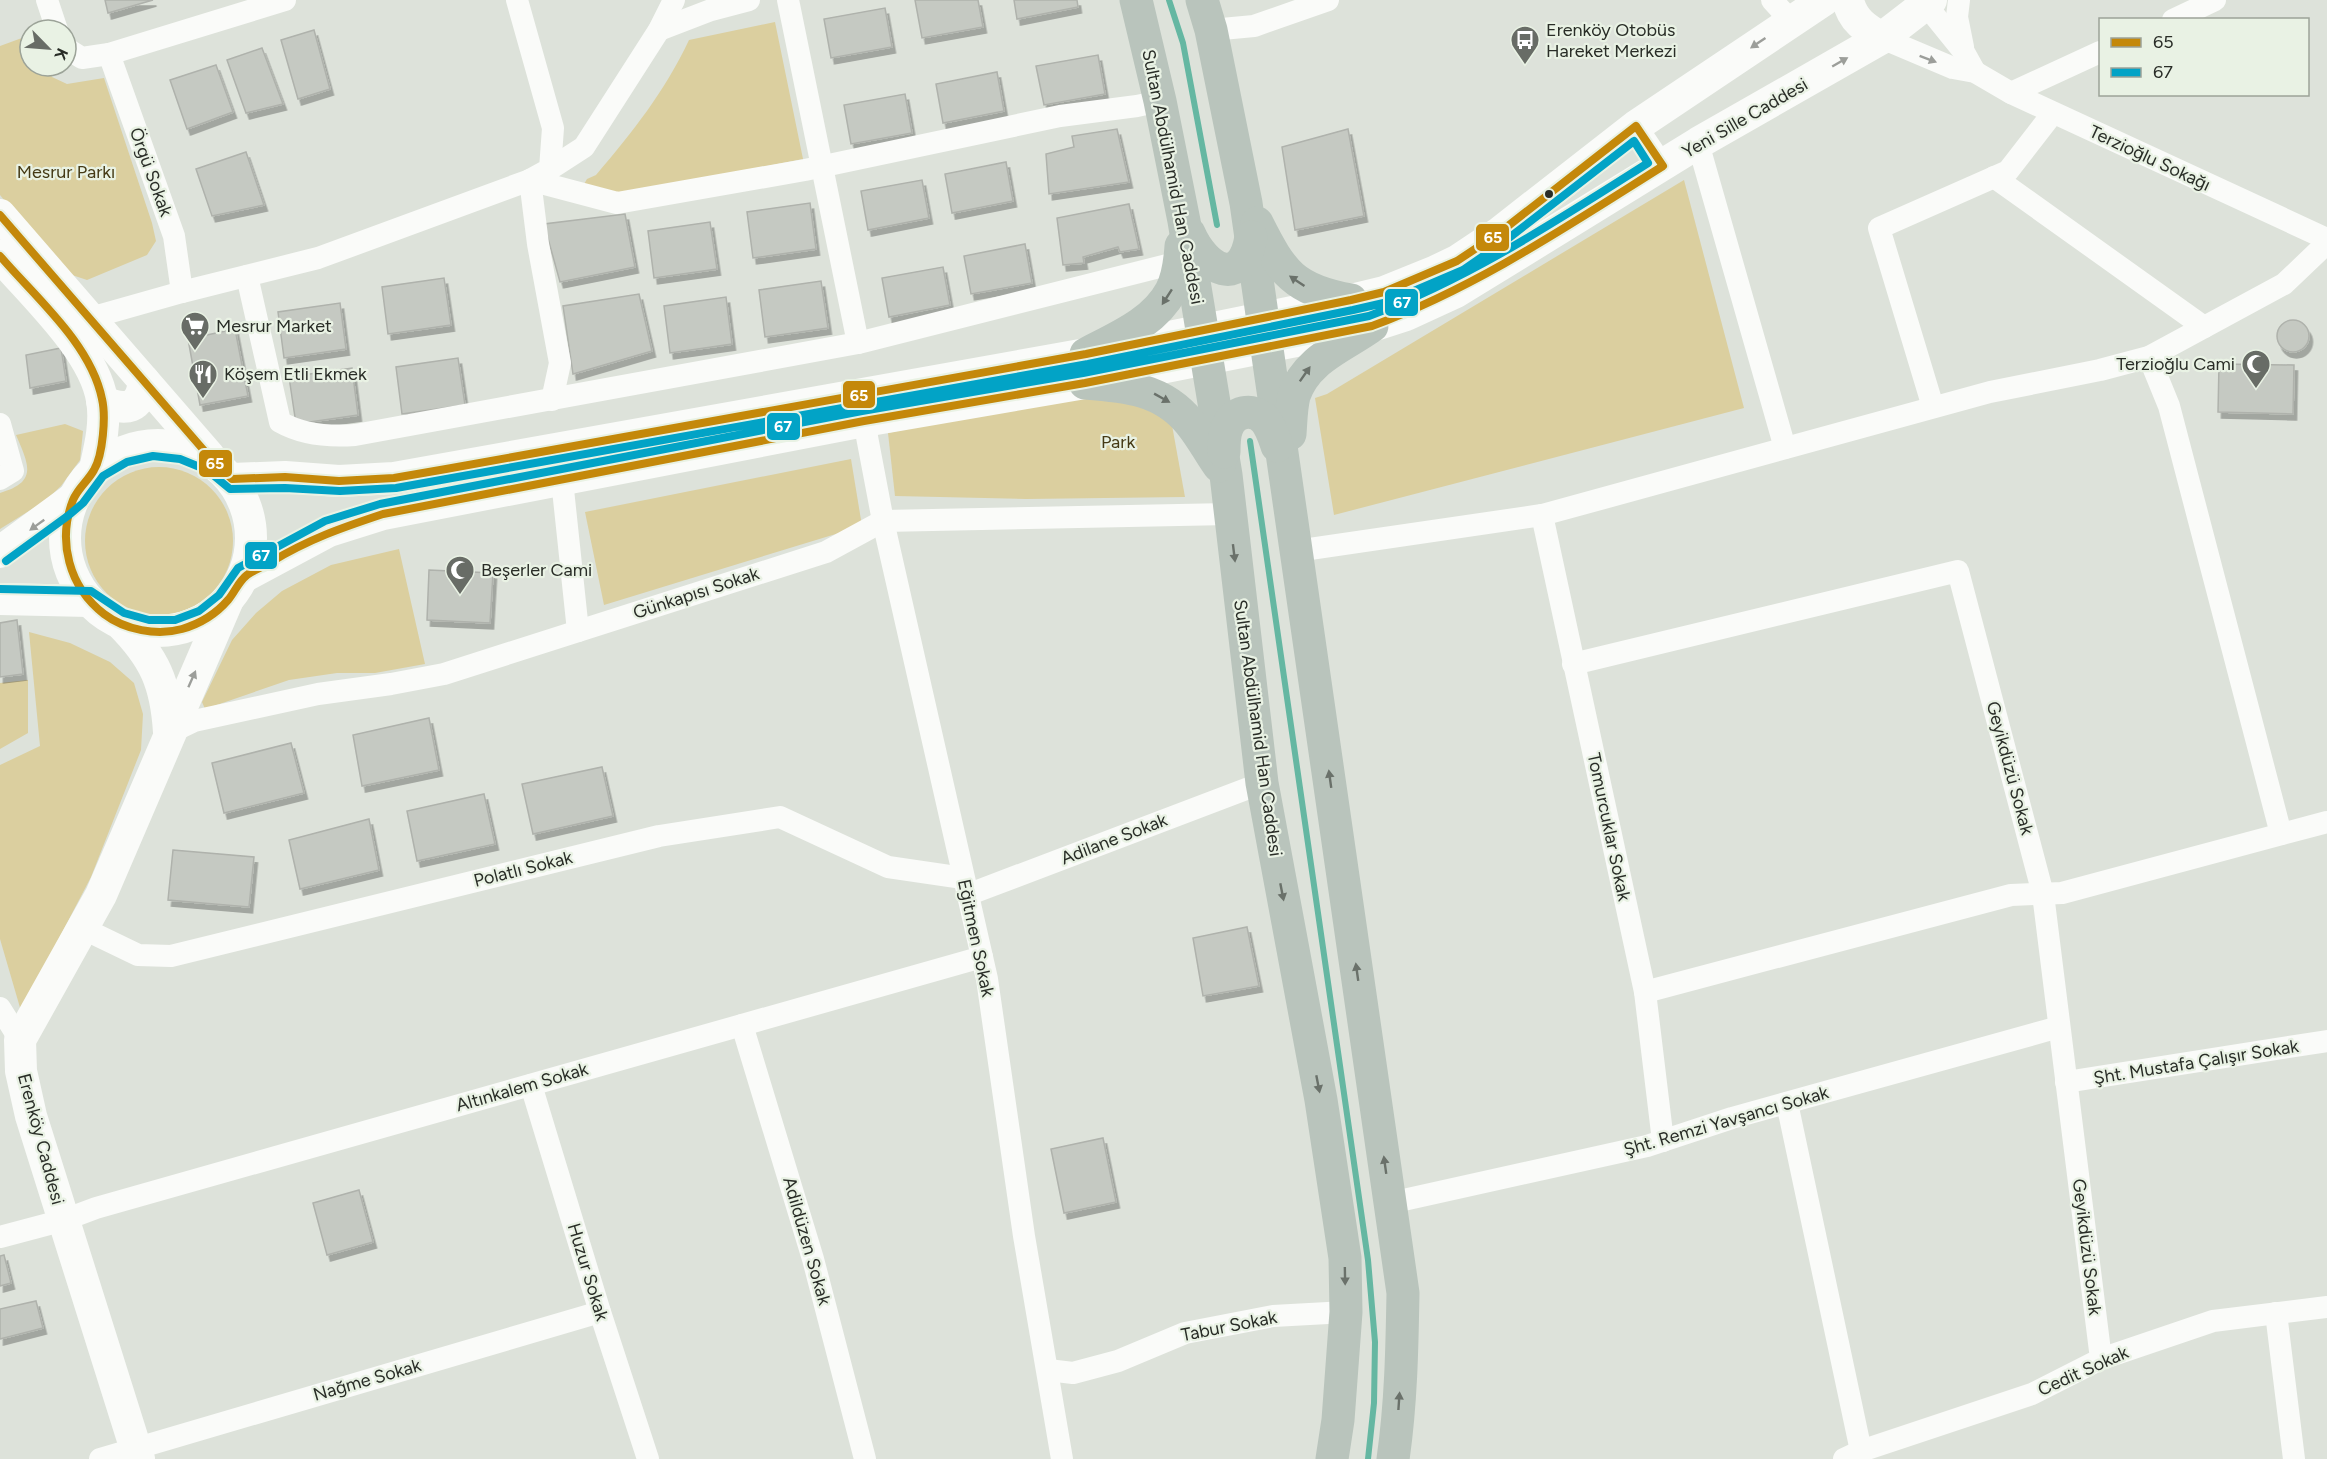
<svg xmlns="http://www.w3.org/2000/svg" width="2327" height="1459" viewBox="0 0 2327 1459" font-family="Figtree,sans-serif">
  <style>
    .green { fill: #dbcf9f }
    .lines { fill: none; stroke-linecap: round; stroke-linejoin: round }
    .stream { stroke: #65b7a2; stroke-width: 6 }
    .building { fill: #c5c9c2; stroke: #afb2ac; stroke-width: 1.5; filter: url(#shadow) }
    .street { stroke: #fafbf9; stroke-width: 22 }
    .secondary { stroke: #fafbf9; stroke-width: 32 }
    .primary { stroke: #b9c4bc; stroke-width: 33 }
    .bus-1-casing { stroke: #e9f2e4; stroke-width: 12 }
    .bus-2-casing { stroke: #e9f2e4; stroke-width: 12 }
    .bus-1 { stroke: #c4880a; stroke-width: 8 }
    .bus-2 { stroke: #02a3c6; stroke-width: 8 }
    .oneway { fill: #9c9e9a }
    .oneway2 { fill: #6a716a }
    .bus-dot { fill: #292d27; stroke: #e9f2e4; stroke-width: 2 }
    .labels { text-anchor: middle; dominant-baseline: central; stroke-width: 4.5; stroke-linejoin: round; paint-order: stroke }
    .poi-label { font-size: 18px; fill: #292d27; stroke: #e9f2e4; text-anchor: start }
    .street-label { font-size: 18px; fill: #292d27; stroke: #e9f2e4 }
    .park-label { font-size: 18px; fill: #453a15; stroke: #e9f2e4 }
    .line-badge { stroke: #e9f2e4; stroke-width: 2 }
    .badge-label { font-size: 16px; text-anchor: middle; font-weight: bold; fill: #fff }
  </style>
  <defs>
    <filter id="shadow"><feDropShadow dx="3.5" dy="6" stdDeviation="0" flood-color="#0004"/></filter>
  </defs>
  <rect width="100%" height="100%" fill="#dde2da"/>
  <g class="green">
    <path d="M775 22 803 159 596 199 583 186 587 179 596 175C632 133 665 91 689 40Z"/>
    <polygon points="30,35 30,66 47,66 52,77 67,84 104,78 152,223 156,241 147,255 87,280 63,272 0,195 0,46"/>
    <polygon points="1684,180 1744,408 1334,515 1315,398 1327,394"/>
    <polygon points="1149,379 1166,392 1185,497 1026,499 895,496 888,433"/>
    <path d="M65 424 83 431 80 460 61 486 45 501 0 529V493C38 482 29 465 16 435Z"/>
    <polygon points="851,459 862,526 604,605 585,512"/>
    <circle cx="159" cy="541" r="74"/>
    <polygon points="399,549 425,664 375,673 337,673 289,680 205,709 202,702 232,640 256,613 282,591 331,565"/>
    <polygon points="29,632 70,643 110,662 134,683 143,714 141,750 91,877 21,1011 0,939 0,765 40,746"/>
    <polygon points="28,680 28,733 0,749 0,683"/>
  </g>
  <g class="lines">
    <g class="stream">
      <polyline points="1169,0 1183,43 1217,225"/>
      <polyline points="1250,441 1368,1260 1375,1342 1374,1403 1368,1459"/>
    </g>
  </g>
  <g class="building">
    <polygon points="105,0 153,0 108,13"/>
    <polygon points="915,0 978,0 983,27 922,38"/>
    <polygon points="1014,0 1077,0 1078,7 1017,19"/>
    <polygon points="885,8 892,47 831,58 824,19"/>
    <polygon points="314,30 330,89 298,99 281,40"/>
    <polygon points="262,48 283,104 246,113 227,60"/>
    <polygon points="1098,55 1105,94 1044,105 1036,66"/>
    <polygon points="216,65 233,112 187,129 170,80"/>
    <polygon points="997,72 1004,111 943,123 936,84"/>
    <polygon points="905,94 912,133 851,144 844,105"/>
    <polygon points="1117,129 1129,182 1049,194 1046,154 1074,147 1072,136"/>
    <polygon points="1348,129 1364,216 1295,230 1282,147"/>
    <polygon points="246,152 264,205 212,216 196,169"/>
    <polygon points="1006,162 1013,201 952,213 945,174"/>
    <polygon points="922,180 929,218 868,230 861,191"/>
    <polygon points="810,203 816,249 753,258 747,212"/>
    <polygon points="1129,204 1139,249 1120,252 1118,247 1083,257 1084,263 1063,265 1057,218"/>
    <polygon points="625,214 635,267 560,282 544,224"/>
    <polygon points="710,222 717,269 654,278 648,231"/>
    <polygon points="1025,244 1032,283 971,294 964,256"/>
    <polygon points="943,267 950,305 889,317 882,278"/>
    <polygon points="444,278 451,325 388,334 382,287"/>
    <polygon points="821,281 828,328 765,337 759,290"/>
    <polygon points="639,294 652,351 573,374 563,306"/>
    <polygon points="726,297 732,344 670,353 664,306"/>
    <polygon points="340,303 346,349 284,358 278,312"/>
    <circle cx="2293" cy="336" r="16"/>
    <polygon points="235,329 248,396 200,405 188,339"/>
    <polygon points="61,348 66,381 30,388 26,355"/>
    <polygon points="458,358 465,405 402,414 396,367"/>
    <polygon points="2219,364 2294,365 2293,414 2218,412"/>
    <polygon points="352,368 358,415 296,424 289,377"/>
    <polygon points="429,570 493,573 490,623 427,620"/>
    <polygon points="17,620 23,674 0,677 0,623"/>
    <polygon points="429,718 439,770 362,786 353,735"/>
    <polygon points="291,743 304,793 224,813 212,763"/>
    <polygon points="602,767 613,816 533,834 522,784"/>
    <polygon points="484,794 495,844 417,861 407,811"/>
    <polygon points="369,819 379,870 300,889 289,840"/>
    <polygon points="173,850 254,857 249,907 168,900"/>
    <polygon points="1247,927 1259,986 1203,996 1193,938"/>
    <polygon points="1103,1138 1116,1202 1064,1213 1051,1149"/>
    <polygon points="359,1190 373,1242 327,1255 313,1203"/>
    <polygon points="4,1255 11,1283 0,1286 0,1256"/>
    <polygon points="36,1301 43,1328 0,1339 0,1309"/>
  </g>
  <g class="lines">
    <g class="street">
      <polyline points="47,0 57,30"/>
      <polyline points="788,0 858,343"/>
      <polyline points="1772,0 1791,21"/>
      <polyline points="1959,0 1957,17 1963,47"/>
      <polyline points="1926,5 1964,52 1975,72"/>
      <polyline points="2173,20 2215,0"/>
      <polyline points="659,30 711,10 749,0"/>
      <polyline points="1211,30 1254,26 1328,0"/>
      <polyline points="1882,38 1953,68 1975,72 2011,93 2327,239"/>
      <polyline points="66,48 82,58 109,54 285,0"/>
      <polyline points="109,54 174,236 182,292"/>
      <polyline points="2011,93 2100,52"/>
      <polyline points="1636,126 1663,166"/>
      <polyline points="1698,143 1785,448"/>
      <polyline points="550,169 584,147 659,30 674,0"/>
      <polyline points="1994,177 2204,327"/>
      <polyline points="530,180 617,203 805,170 1060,116 1137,106 1160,101"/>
      <polyline points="530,180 538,244 560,363 552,400"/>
      <path d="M247 276 280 422C303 435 329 437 355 435L858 343 1179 262"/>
      <polyline points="90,318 182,292 318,258 530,180 550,169 553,128 517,0"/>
      <polyline points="2149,357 2169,406 2281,834"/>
      <polyline points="1933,407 1879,228 2008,171 2053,113"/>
      <polyline points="864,421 883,521 987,979 1024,1236 1062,1459"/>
      <polyline points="0,424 13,471 0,479"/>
      <polyline points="562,480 578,631"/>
      <polyline points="1542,515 1645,992 1663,1141"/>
      <polyline points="1296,551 1542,515 1990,392 2100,370 2149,357 2284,284 2327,243"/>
      <polyline points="1573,664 1958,571 2043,894 2101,1359"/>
      <polyline points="169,733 194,721 318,694 391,684 444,674 826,552 883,521 1229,514"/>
      <polyline points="967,895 1262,783"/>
      <polyline points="82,928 138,955 171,956 659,836 780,817 888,867 963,878"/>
      <polyline points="1645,992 2011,895 2062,893 2327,822"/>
      <polyline points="0,1008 20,1040"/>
      <polyline points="742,1025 813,1259 865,1459"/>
      <polyline points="2066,1082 2327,1041"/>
      <polyline points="531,1085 600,1312 648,1459"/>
      <polyline points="1787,1103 1861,1451"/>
      <polyline points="1390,1203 1647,1146 1732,1118 2059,1027"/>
      <polyline points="0,1237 64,1220 96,1208 982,957"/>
      <polyline points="2276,1313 2294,1459"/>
      <polyline points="1048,1370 1073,1373 1118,1361 1185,1333 1273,1316 1346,1312"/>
      <polyline points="100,1459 600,1312"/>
      <polyline points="1844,1459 1861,1451 2032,1394 2101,1359 2213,1321 2327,1307"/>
    </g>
    <g class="secondary">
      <path d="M1848 0C1852 20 1866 29 1882 38"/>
      <polyline points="0,215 209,456"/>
      <path d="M0 256C33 295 94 350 102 400 106 423 100 447 95 469"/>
      <path d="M102 401C126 412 141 409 144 381"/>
      <circle cx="158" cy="538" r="93"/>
      <polyline points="232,479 285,477 339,481 394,478 1086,354 1351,300 1384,292 1436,271 1457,261 1499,233 1636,126 1824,0"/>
      <polyline points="0,552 74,498"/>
      <polyline points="243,577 329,531 383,514 864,421 1085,383 1372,326 1406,315 1456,292 1698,143 1882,38 1931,0"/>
      <polyline points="0,599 89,601"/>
      <path d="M120 623C155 658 166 684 169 732"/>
      <polyline points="139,1459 31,1116 21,1071 20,1040 101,895 227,602"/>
    </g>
    <g class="primary">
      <polyline points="1136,0 1160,101 1184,221 1226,475 1262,783 1321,1100 1345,1258 1346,1312 1338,1420 1332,1459"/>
      <path d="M1202 0 1211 30 1246 203 1403 1293C1402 1349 1401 1404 1393 1459"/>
      <path d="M1257 223C1282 273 1294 290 1351 300"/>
      <path d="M1189 233C1205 270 1242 290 1251 237"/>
      <path d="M1086 354C1116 338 1154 323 1171 291 1178 278 1180 261 1181 246"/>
      <path d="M1085 383C1126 386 1163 389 1190 423 1201 436 1209 452 1219 466"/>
      <path d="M1290 434C1291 421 1291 408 1294 396 1306 359 1343 347 1372 326"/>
      <path d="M1224 452C1224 445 1224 435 1227 428 1233 411 1253 407 1265 420 1271 427 1274 437 1277 446"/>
    </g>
    <g class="bus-1-casing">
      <path id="bus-1" d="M0 215 214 462 232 479 285 477 339 481 394 478 446 469 1086 354 1351 300 1384 292 1457 261 1499 233 1636 126 1663 166C1569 225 1477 287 1372 326L1085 383 864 421 383 514C341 528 309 539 271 562 263 567 254 570 247 575 238 582 235 592 228 600 216 614 199 624 182 629 157 636 125 630 104 614 69 587 57 541 73 500 78 488 88 481 94 470 103 455 106 416 102 399 91 344 35 297 0 256"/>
    </g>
    <g class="bus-2-casing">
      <path id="bus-2" d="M0 589 91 591 124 613 149 620H175L199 611 219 595 238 568 325 521 380 504 862 411 1083 373 1369 316C1470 278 1558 220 1648 163L1634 141 1505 241 1463 270 1388 302 1353 310 1088 364 396 488 340 491 285 488 230 489 207 470 180 459 153 456 127 462 103 476 83 503 69 515 6 561"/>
    </g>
    <use href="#bus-1" class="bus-1"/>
    <use href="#bus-2" class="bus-2"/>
  </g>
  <defs><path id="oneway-solid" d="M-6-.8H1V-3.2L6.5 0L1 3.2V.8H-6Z" transform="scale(1.5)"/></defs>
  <g class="oneway">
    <use href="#oneway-solid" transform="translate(1758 43) rotate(146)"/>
    <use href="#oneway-solid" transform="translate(1928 59) rotate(21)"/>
    <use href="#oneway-solid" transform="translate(1840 62) rotate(-30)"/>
    <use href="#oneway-solid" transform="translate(37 525) rotate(144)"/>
    <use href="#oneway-solid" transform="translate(192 679) rotate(-66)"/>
  </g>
  <g class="oneway2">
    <use href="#oneway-solid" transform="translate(1297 281) rotate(-146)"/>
    <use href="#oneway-solid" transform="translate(1167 297) rotate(123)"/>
    <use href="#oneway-solid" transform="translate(1305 374) rotate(-55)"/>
    <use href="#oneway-solid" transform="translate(1162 398) rotate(29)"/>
    <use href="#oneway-solid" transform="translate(1234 553) rotate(83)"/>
    <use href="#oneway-solid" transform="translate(1330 779) rotate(-98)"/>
    <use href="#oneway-solid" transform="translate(1282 892) rotate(79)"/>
    <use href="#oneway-solid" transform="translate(1357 972) rotate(-98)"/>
    <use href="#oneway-solid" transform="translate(1318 1084) rotate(79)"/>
    <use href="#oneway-solid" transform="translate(1385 1165) rotate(-98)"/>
    <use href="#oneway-solid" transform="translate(1345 1276) rotate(89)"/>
    <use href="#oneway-solid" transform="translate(1399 1401) rotate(-86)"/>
  </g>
  <defs>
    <g id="bus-pin" transform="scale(1.5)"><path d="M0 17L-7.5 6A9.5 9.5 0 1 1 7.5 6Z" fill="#686c66" stroke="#e9f2e4"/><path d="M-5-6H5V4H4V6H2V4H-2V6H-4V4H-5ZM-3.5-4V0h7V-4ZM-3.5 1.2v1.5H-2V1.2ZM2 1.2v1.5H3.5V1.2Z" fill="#fff"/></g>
    <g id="supermarket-pin" transform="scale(1.5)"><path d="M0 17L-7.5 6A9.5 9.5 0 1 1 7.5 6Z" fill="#686c66" stroke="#e9f2e4"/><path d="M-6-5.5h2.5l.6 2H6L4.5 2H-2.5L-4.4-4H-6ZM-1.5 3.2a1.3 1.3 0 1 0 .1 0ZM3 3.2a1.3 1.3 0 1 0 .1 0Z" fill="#fff"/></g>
    <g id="mosque-pin" transform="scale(1.5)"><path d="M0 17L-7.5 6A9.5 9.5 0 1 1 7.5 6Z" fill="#686c66" stroke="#e9f2e4"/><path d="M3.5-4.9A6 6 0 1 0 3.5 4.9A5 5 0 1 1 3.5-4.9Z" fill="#fff"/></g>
    <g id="restaurant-pin" transform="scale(1.5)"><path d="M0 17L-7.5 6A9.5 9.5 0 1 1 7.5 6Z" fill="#686c66" stroke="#e9f2e4"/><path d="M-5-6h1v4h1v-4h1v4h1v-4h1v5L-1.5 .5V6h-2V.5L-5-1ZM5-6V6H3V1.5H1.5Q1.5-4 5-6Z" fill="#fff"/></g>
  </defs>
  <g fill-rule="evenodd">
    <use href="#bus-pin" x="1525" y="40"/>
    <use href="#supermarket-pin" x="195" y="326"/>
    <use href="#mosque-pin" x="2256" y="364"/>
    <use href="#restaurant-pin" x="203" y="374"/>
    <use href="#mosque-pin" x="460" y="570"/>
  </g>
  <circle class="bus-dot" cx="1549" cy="194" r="5"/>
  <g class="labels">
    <g class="poi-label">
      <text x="1546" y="30">Erenköy Otobüs<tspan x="1546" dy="21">Hareket Merkezi</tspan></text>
      <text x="216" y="326">Mesrur Market</text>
      <text x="2235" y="364" text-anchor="end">Terzioğlu Cami</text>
      <text x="224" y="374">Köşem Etli Ekmek</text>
      <text x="481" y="570">Beşerler Cami</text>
    </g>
    <g class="street-label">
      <text transform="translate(1745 118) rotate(-30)">Yeni Sille Caddesi</text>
      <text transform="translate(2150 158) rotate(25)">Terzioğlu Sokağı</text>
      <text transform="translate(151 172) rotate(70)">Örgü Sokak</text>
      <text transform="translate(1173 177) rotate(79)">Sultan Abdülhamid Han Caddesi</text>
      <text transform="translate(696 593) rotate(-18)">Günkapısı Sokak</text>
      <text transform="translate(1258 728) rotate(82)">Sultan Abdülhamid Han Caddesi</text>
      <text transform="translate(2010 768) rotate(75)">Geyikdüzü Sokak</text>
      <text transform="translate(1609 827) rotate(78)">Tomurcuklar Sokak</text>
      <text transform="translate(1114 839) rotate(-21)">Adilane Sokak</text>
      <text transform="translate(523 869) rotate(-14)">Polatlı Sokak</text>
      <text transform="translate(976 938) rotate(78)">Eğitmen Sokak</text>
      <text transform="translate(2196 1062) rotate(-9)">Şht. Mustafa Çalışır Sokak</text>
      <text transform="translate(522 1087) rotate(-16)">Altınkalem Sokak</text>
      <text transform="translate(1726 1121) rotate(-16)">Şht. Remzi Yavşancı Sokak</text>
      <text transform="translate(41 1139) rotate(75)">Erenköy Caddesi</text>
      <text transform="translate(807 1241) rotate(74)">Adildüzen Sokak</text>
      <text transform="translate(2087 1247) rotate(83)">Geyikdüzü Sokak</text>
      <text transform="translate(588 1272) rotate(73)">Huzur Sokak</text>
      <text transform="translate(1229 1326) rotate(-11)">Tabur Sokak</text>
      <text transform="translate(2083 1371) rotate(-24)">Cedit Sokak</text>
      <text transform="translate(367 1380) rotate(-16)">Nağme Sokak</text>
    </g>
    <g class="park-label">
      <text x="66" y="172">Mesrur Parkı</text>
      <text x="1118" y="442">Park</text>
    </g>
  </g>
  <g class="line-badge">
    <rect x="1475" y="223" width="35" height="29" rx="6" fill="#c4880a"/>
    <rect x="1384" y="288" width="35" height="29" rx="6" fill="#02a3c6"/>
    <rect x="842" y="380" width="34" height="29" rx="6" fill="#c4880a"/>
    <rect x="766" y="412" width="35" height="29" rx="6" fill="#02a3c6"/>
    <rect x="198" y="449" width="35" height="29" rx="6" fill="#c4880a"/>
    <rect x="244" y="541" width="34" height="29" rx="6" fill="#02a3c6"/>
  </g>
  <g class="badge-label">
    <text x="1493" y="243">65</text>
    <text x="1402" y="308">67</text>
    <text x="859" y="401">65</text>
    <text x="783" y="432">67</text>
    <text x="215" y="469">65</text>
    <text x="261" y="561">67</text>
  </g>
  <rect x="2099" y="18" width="210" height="78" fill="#e9f2e4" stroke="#9ca398" stroke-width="1.5"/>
  <rect x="2111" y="38" width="30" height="9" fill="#c4880a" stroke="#9ca398" stroke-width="1.5"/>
  <text x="2153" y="48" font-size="18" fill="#292d27">65</text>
  <rect x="2111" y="68" width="30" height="9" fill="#02a3c6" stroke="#9ca398" stroke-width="1.5"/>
  <text x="2153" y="78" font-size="18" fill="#292d27">67</text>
  <g transform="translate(48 48) rotate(115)"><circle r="28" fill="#e9f2e4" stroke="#9ca398" stroke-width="1.5"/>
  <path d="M0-4.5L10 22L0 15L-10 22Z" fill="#686c66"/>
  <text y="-9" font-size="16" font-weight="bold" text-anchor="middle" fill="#292d27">K</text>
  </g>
</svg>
